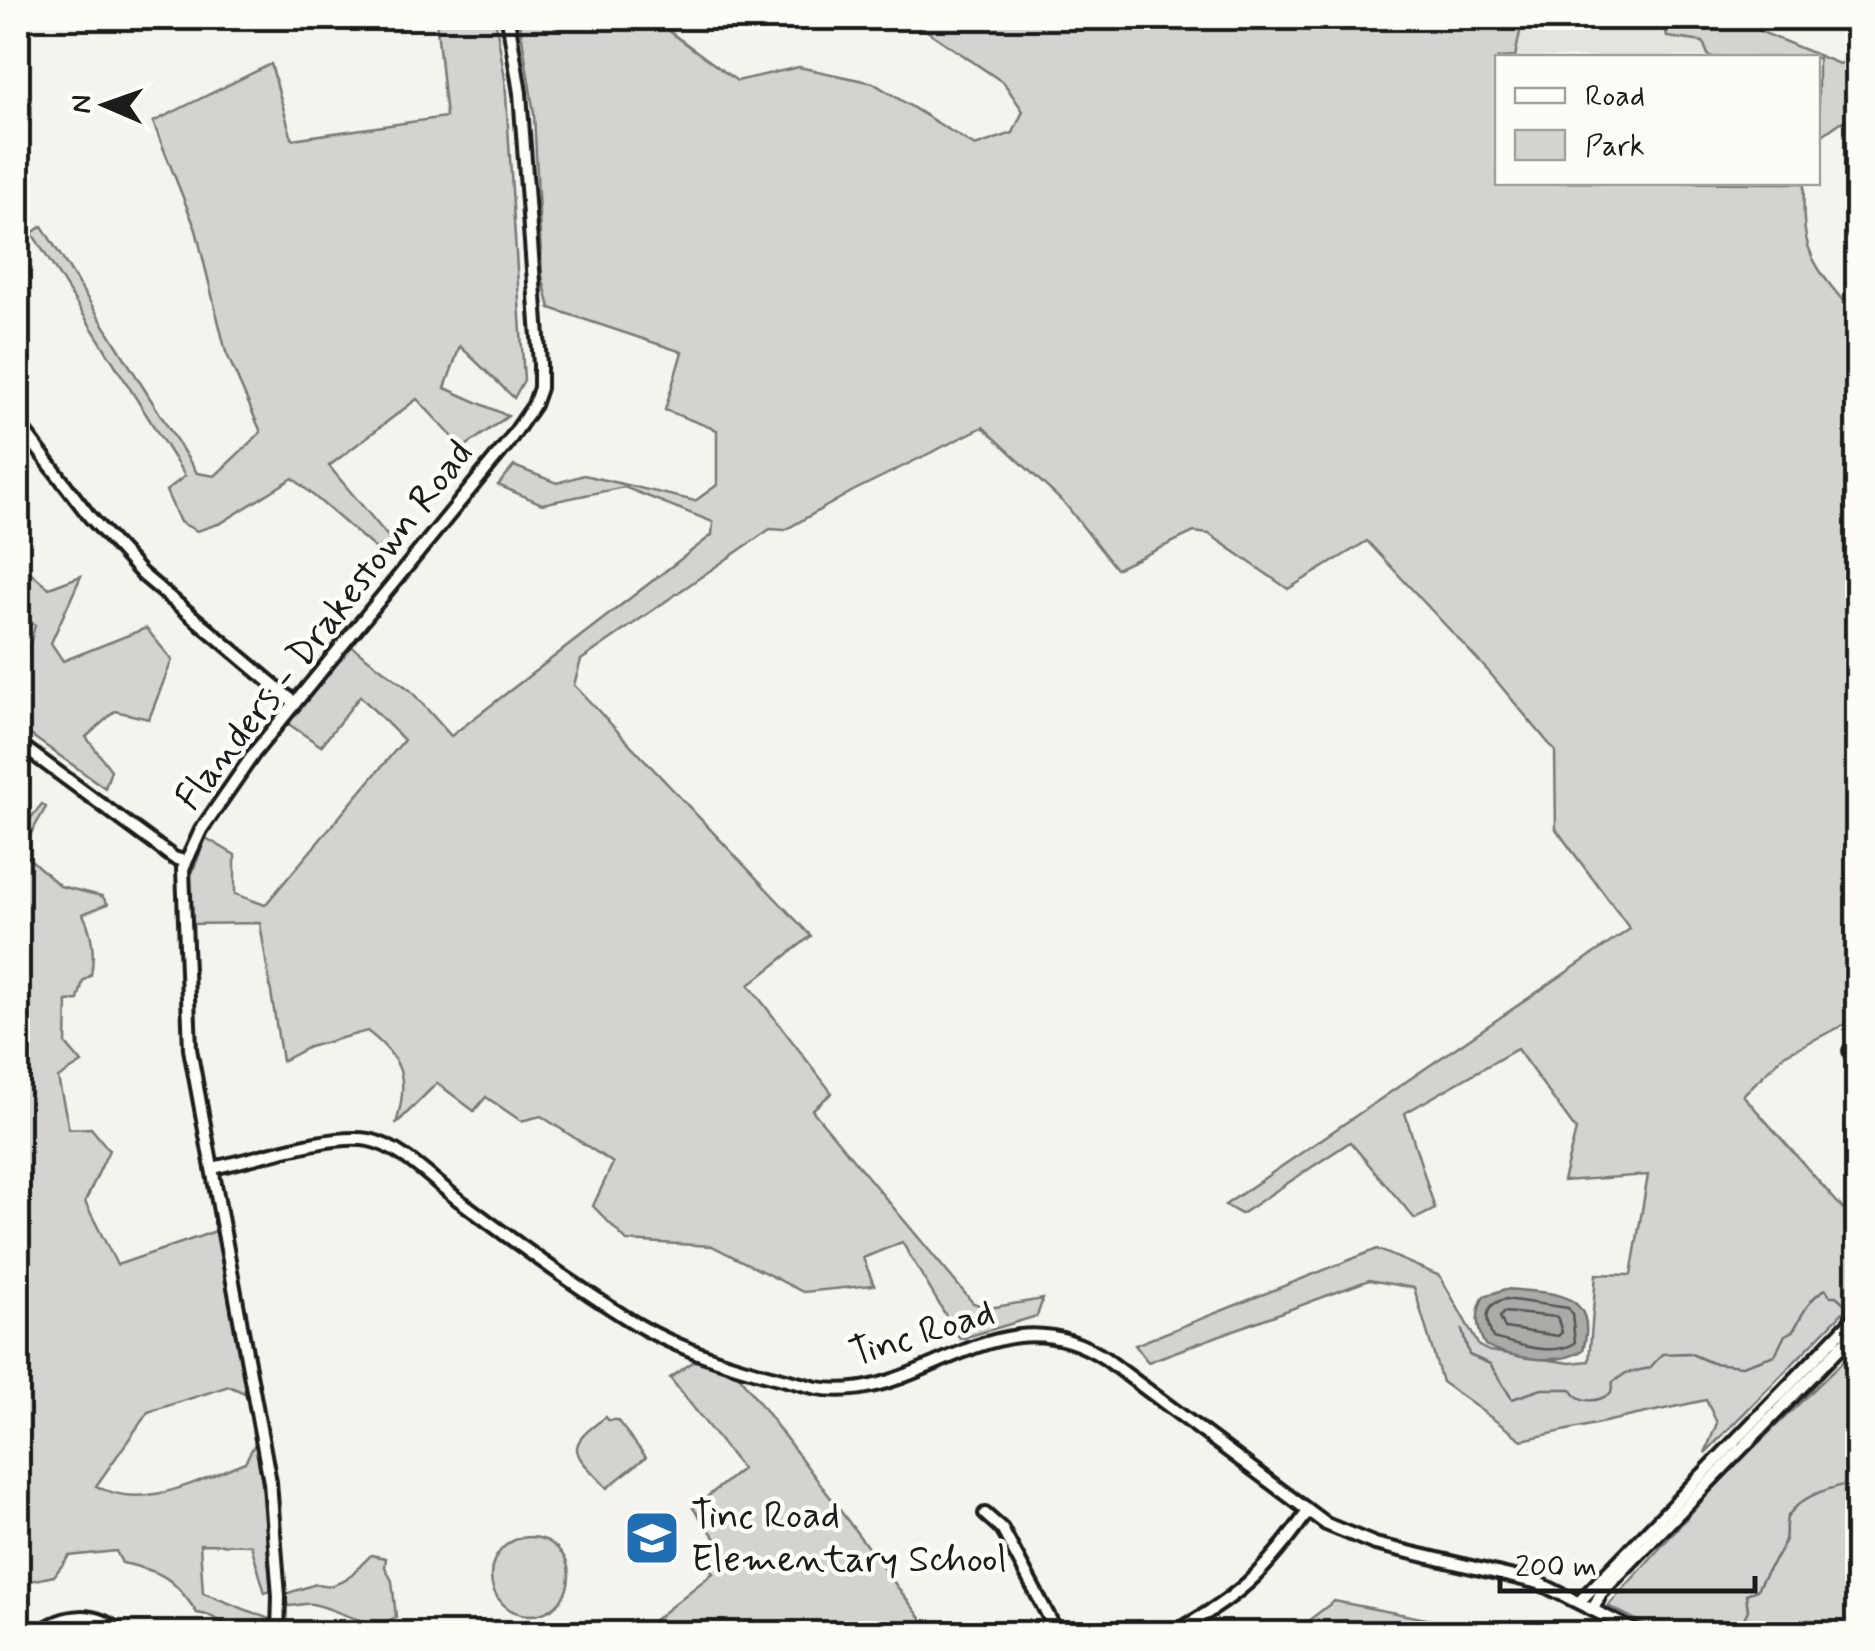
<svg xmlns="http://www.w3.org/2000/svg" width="1875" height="1651" viewBox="0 0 1875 1651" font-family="Mynerve,sans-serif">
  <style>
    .built { fill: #e4e3de }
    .green { fill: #d4d3cf; stroke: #787876; stroke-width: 2.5 }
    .water { fill: #abaaa6; stroke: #72716f; stroke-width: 2.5 }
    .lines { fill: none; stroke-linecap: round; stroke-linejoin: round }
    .shore { stroke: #555553; stroke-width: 2.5 }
    .stream { stroke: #72716f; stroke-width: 2.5 }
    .minor-casing { stroke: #1c1c1c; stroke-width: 18 }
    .minor { stroke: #fdfcf7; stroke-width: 10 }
    .labels { text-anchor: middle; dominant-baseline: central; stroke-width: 9; stroke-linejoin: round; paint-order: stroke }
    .street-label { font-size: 38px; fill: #1c1c1c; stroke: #fdfcf7 }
    .poi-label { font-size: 38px; fill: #1c1c1c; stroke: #fdfcf7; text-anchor: start }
  </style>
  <rect width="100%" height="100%" fill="#f4f3ee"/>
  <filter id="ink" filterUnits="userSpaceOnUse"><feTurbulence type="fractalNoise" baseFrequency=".01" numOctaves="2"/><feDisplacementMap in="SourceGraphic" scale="20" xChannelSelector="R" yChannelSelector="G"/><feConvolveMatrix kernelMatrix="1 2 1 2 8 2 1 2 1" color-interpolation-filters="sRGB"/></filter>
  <g filter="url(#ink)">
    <polygon class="built" points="1488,18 1664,18 1667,37 1703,42 1710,57 1515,57 1521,23 1486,30"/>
    <g class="green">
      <polygon points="436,18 495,18 505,79 524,380 514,398 460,346 445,388 508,416 463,448 417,399 329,466 395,545 384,556 293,478 221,523 197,531 180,522 166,491 185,476 32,233 42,226 197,473 215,476 261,432 226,352 196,230 153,122 271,64 292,139 446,117"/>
      <path d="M519 18H651L737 81 799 67 873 83 975 146 1013 133 1023 111 1004 83 908 18H1488L1487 29 1522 22 1515 57 1498 58V182L1804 183C1802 242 1805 256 1844 302L1857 276V1018L1784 1055 1743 1095 1857 1225V1298L1705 1453 1717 1423 1706 1400 1522 1440 1442 1382 1414 1288 1369 1280 1148 1362 1135 1345 1377 1249 1440 1276 1479 1346 1489 1351 1570 1363 1589 1361 1596 1274 1631 1275 1648 1175 1563 1181 1576 1130 1517 1049 1405 1113 1435 1209 1415 1219 1350 1142 1241 1214 1225 1205 1630 929 1556 829 1555 751 1489 672 1367 541 1288 589 1209 534 1194 532 1116 569 1066 505 983 427 853 491 785 530 770 529 581 660 574 685 811 936 749 985 832 1093 812 1110 973 1303 989 1308 1043 1299 1037 1316 960 1339 902 1242 863 1258 874 1285 803 1292 712 1246 627 1241 593 1206 613 1163 541 1116 521 1121 486 1097 474 1111 437 1083 396 1124C409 1080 404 1059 367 1031L309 1047 282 1061 260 923 190 924V878L206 838 235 855V894L265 905 404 740 360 696 321 746 287 723 351 646 410 690 451 736 712 535 713 522 624 487 542 504 498 485 514 466 557 483 584 475 695 501 717 485V430L665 410 682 352 550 308 542 276 534 114Z"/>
      <polygon points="1664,18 1734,18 1745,25 1839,64 1857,59 1857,123 1841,122 1818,138 1818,58 1709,57 1703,42 1667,37"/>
      <polygon points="18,562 49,588 81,576 51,643 63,661 146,628 172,660 149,719 115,711 86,737 111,770 105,788 18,726 18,676 25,662 35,625 18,612"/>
      <path d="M42 804 46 807 21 851 60 886 102 896 108 904 83 914C93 934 95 953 91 975L83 981 78 1000 67 1001 66 1044 82 1063 58 1078 69 1129 91 1128 109 1150 85 1202 117 1265 216 1231 249 1395 229 1386 148 1412 96 1486C144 1512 198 1480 245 1462L258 1438 271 1591 265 1593 251 1545 200 1544 203 1593 272 1620 268 1633H243L208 1615 197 1613C174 1578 162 1571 122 1563L116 1551 69 1556 54 1576 21 1583 18 1580V834Z"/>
      <polygon points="1857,1348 1857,1633 1663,1633 1608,1606 1726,1474"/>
      <polygon points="694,1361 737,1373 932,1633 638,1633 713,1573 701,1555 717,1540 693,1508 742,1469 670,1378"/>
      <path d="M606 1417 608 1420H617L646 1457 607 1488C575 1453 560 1449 606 1417Z"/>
      <circle cx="530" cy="1576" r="39"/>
      <path d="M371 1555 386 1558 385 1567 392 1581 396 1617C371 1634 338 1608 312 1604 305 1603 295 1606 288 1606L285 1594 316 1584 331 1586 346 1580Z"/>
      <polygon points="1334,1601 1452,1624 1453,1633 1304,1633 1308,1621"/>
    </g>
    <path class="water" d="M1506 1289C1548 1293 1600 1289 1583 1350 1558 1367 1510 1358 1485 1345 1476 1328 1475 1313 1484 1296Z"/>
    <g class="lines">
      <g class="shore">
        <path d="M1506 1299 1568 1308 1572 1314 1575 1343C1553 1357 1516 1344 1493 1338 1485 1320 1483 1304 1506 1299Z"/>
        <polygon points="1504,1312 1557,1317 1562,1332 1558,1336 1505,1328 1500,1317"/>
      </g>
      <g class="stream">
        <path d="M1462 1330 1469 1355 1490 1364 1512 1399 1542 1389H1571C1579 1405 1599 1402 1611 1393L1613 1382 1626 1373 1650 1368 1662 1354 1689 1353 1712 1363 1742 1366 1775 1355 1785 1335 1793 1331C1802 1316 1809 1297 1826 1289L1830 1296H1836L1845 1304H1849L1858 1291"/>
        <path d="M1737 1634 1748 1610 1746 1594 1757 1590C1764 1572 1779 1558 1785 1540 1787 1532 1784 1522 1788 1516 1803 1493 1832 1488 1858 1481"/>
      </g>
      <g class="minor-casing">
        <g id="minor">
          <polyline points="18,423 90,517 142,574 295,703"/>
          <polyline points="18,743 174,858 184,861"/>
          <polyline points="1850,1051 1858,1068"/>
          <path d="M212 1168C254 1160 329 1133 369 1140 403 1147 435 1183 463 1203 516 1243 569 1282 625 1317 680 1353 753 1372 817 1388 921 1406 997 1286 1106 1359L1326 1524 1375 1544 1539 1583 1641 1634"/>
          <polyline points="985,1514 1002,1529 1058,1634"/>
          <polyline points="1580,1601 1858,1314"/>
          <polyline points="1593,1609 1601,1593 1858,1329"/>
          <path d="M37 1634C64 1613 96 1610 122 1634"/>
          <polyline points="278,1634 279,1596 270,1482 190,1049 183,869 201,830 255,752 507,444 534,405 540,388 540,364 520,93 508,18"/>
          <path d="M1171 1634C1238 1598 1263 1574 1307 1513"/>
        </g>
      </g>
      <use href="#minor" class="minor"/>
    </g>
  </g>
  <defs>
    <g id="school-square" transform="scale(2.875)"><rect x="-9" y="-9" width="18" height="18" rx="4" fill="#1f6fb2" stroke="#fdfcf7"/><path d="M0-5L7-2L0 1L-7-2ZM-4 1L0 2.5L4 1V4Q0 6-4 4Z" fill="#fff"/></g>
  </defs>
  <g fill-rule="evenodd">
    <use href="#school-square" x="652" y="1538"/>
  </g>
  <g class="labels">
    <g class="street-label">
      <text transform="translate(325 626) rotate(-52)">Flanders - Drakestown Road</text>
      <text transform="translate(922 1334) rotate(-17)">Tinc Road</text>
    </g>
    <g class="poi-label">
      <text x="691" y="1516">Tinc Road<tspan x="691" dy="44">Elementary School</tspan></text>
    </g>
  </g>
  <rect width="1875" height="1651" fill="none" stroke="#fdfcf7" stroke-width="60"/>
  <rect x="30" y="30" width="1815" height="1591" fill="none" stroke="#1c1c1c" stroke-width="4" filter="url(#ink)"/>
  <rect x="1495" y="55" width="325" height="130" fill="#fdfcf7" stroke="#a3a29f" stroke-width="2.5"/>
  <rect x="1515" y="88" width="50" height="15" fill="#fdfcf7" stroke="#a3a29f" stroke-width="2.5"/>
  <text x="1585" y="105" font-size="30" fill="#1c1c1c">Road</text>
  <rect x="1515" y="130" width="50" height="30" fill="#d4d3cf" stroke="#a3a29f" stroke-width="2.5"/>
  <text x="1585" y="155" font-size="30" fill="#1c1c1c">Park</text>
  <g transform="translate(105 105) rotate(272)" stroke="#fdfcf7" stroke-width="8" paint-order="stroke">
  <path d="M0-8L18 38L0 25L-18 38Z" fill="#1c1c1c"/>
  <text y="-15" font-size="28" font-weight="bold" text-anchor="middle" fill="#1c1c1c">N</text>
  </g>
  <path d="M1500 1576v15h255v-15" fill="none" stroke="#1c1c1c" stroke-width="5"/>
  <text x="1515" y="1576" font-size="30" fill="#1c1c1c" stroke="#fdfcf7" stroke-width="8" paint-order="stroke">200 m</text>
</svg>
